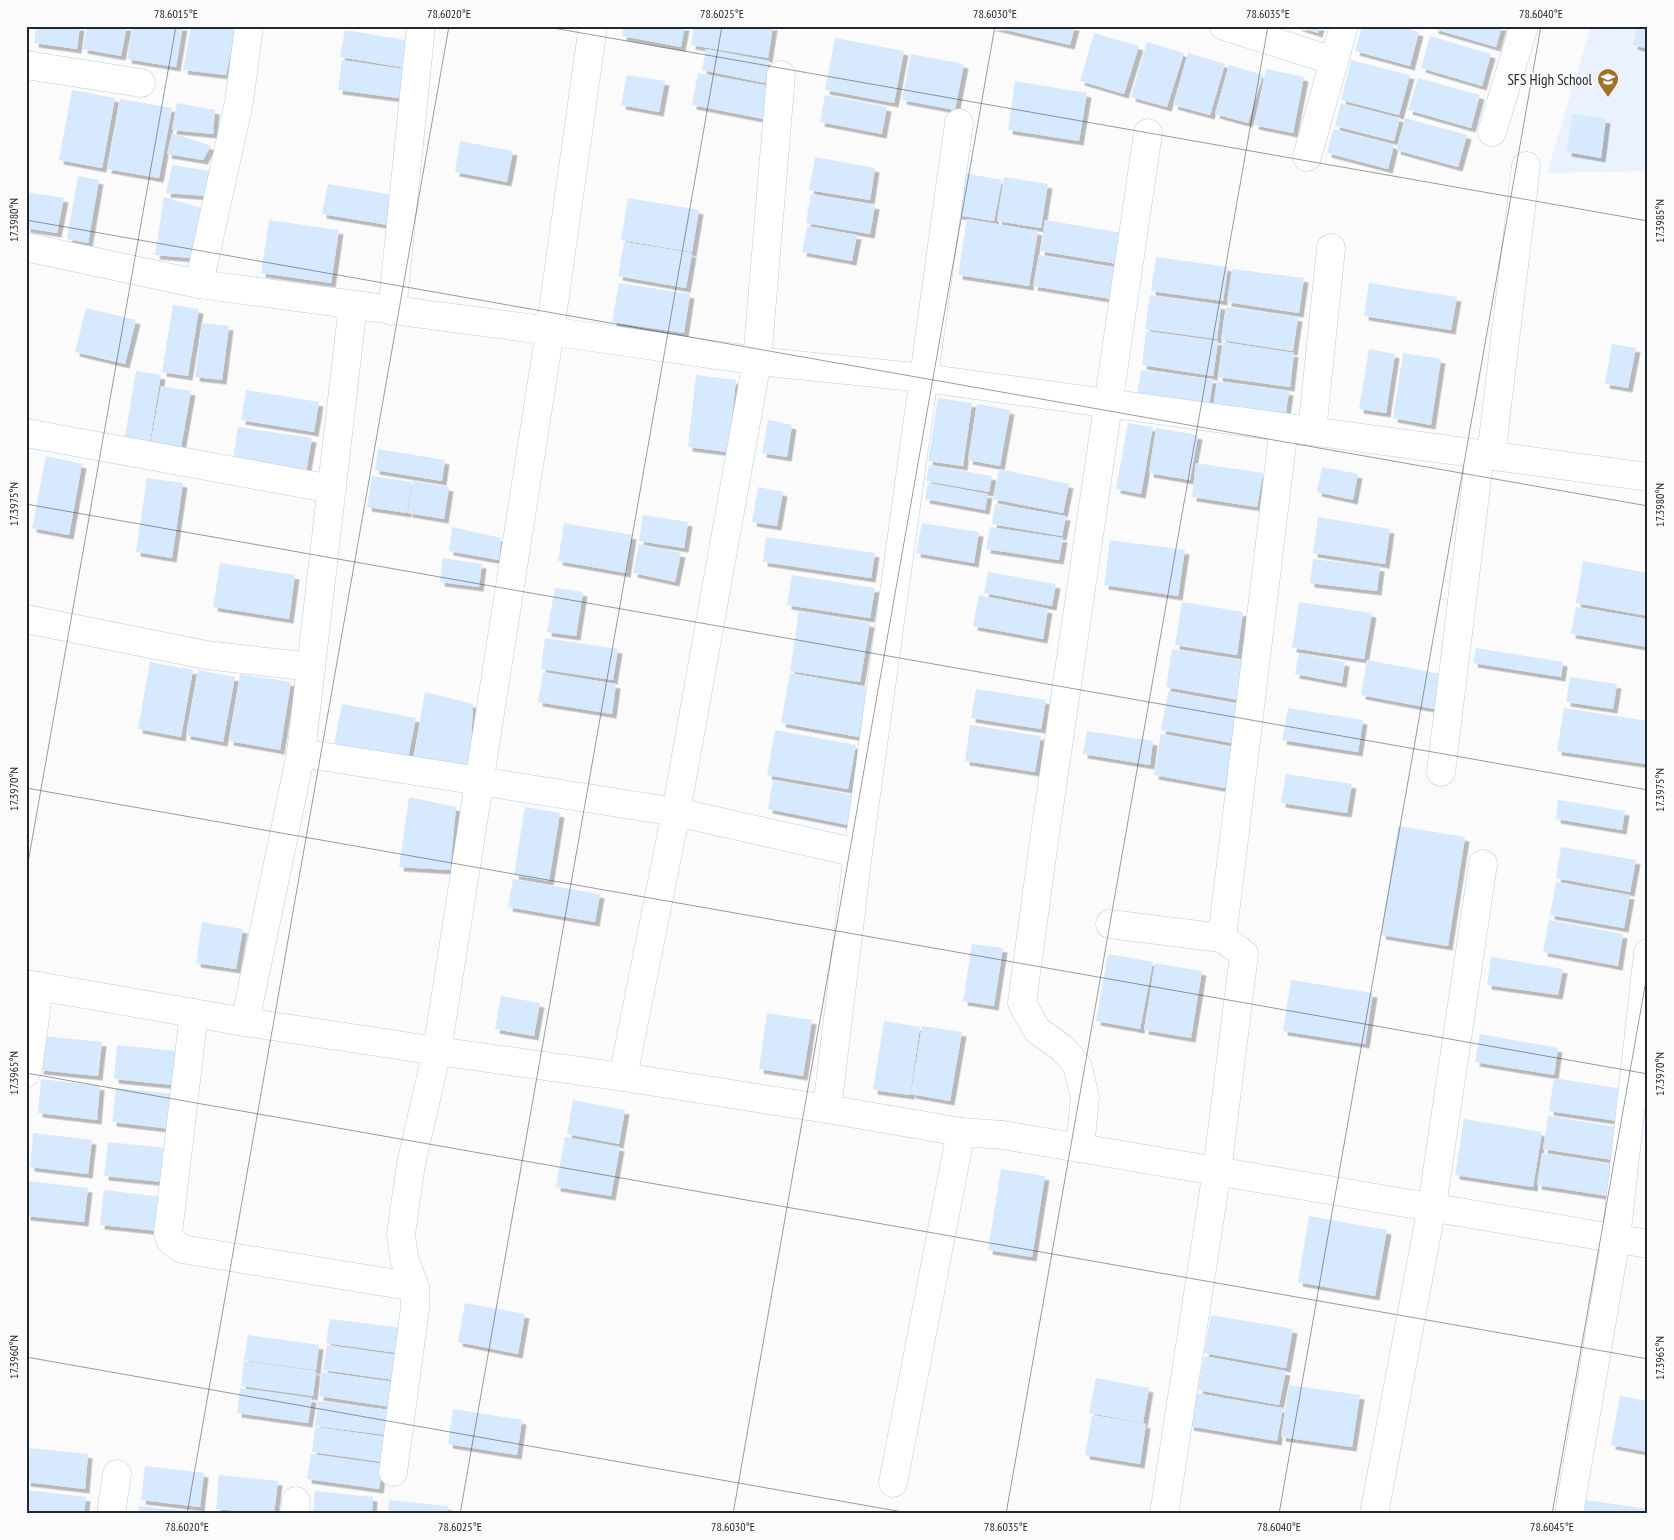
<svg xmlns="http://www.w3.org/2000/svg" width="1674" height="1540" viewBox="0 0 1674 1540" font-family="'PT Sans Narrow',sans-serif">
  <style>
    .built { fill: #e9f2fe }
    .building { fill: #d6e9ff; filter: url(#shadow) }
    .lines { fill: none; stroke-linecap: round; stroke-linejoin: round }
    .street-casing { stroke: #bacde3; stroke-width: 29 }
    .street { stroke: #fff; stroke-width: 28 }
    .ticks { fill: none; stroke: #20272f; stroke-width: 1; stroke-opacity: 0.45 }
    .labels { text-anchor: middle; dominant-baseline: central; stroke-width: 4; stroke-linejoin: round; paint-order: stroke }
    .poi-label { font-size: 15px; fill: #20272f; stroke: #fbfbfb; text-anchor: end }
    .neatline { fill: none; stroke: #20272f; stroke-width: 2 }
    .ticks-label { font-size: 12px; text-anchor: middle; fill: #20272f }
  </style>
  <defs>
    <filter id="shadow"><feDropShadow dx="4.5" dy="4.5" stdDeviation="0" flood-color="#0004"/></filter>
  </defs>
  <rect width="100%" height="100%" fill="#fbfbfb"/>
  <polygon class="built" points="1591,26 1648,26 1648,171 1547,173"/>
  <g class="building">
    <polygon points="36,26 80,26 77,49 34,43"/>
    <polygon points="87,26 127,26 121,56 83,49"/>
    <polygon points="133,26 183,26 176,67 127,59"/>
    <polygon points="191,26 236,26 226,75 183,70"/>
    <polygon points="624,26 685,26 681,47 622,36"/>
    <polygon points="694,26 773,26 768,58 691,45"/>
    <polygon points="989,26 1075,26 1070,45"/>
    <polygon points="1296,26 1320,26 1318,33"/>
    <polygon points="1362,26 1398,26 1419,32 1410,66 1355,51"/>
    <polygon points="1435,26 1502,26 1496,47 1434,29"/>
    <polygon points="1638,26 1648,26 1648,49 1633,45"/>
    <polygon points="345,30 411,41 406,68 340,57"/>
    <polygon points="1094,33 1139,46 1124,94 1080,81"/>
    <polygon points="1430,36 1491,54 1482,86 1421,68"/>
    <polygon points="835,38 904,51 894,103 825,90"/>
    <polygon points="1147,42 1184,53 1167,107 1131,97"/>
    <polygon points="706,49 769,61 765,83 702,70"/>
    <polygon points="1188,53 1225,64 1210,115 1173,105"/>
    <polygon points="911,54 964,64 955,110 902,100"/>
    <polygon points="342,60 410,70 406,99 338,90"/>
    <polygon points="1351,60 1410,75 1399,115 1341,100"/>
    <polygon points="1229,65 1263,75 1248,123 1215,114"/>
    <polygon points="1266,69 1304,77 1293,133 1254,125"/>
    <polygon points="698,73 770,86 764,119 692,105"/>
    <polygon points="627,75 665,81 659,112 621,105"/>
    <polygon points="1418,78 1480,95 1471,128 1408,110"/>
    <polygon points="1015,81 1087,93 1079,141 1008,130"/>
    <polygon points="72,90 115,98 102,168 59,160"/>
    <polygon points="825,95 887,107 882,134 820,122"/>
    <polygon points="120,99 172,108 159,178 107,169"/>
    <polygon points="177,103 215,110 213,134 172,130"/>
    <polygon points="1341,103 1400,118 1394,141 1335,126"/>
    <polygon points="1572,114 1606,119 1601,158 1567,152"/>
    <polygon points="1405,118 1467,135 1458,167 1396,150"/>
    <polygon points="1333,129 1394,145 1388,169 1327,153"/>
    <polygon points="172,133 211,146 203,160 167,154"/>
    <polygon points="460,141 513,151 507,182 455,172"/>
    <polygon points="815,157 875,168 870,200 809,190"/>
    <polygon points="172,165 211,171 207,196 166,193"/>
    <polygon points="964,173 1002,180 994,221 957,215"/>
    <polygon points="78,176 99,180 88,243 67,239"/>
    <polygon points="1004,177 1048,184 1041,228 997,221"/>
    <polygon points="328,184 399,196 394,226 322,214"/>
    <polygon points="26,192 64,198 57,233 26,228"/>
    <polygon points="811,194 875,205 870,234 806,223"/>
    <polygon points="164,197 202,208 191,258 155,255"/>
    <polygon points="628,198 699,210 692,252 621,240"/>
    <polygon points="967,219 1038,231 1029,286 958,275"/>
    <polygon points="269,220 339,230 331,283 261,273"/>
    <polygon points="1045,220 1123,233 1118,264 1040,251"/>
    <polygon points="807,226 857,235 852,261 802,252"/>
    <polygon points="624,242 692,253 686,288 618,276"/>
    <polygon points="1039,255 1117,268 1111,299 1033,286"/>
    <polygon points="1156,257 1228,267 1223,301 1151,291"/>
    <polygon points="1232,269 1304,278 1299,313 1227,302"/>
    <polygon points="619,283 690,294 684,333 612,322"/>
    <polygon points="1369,283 1457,297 1451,330 1364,316"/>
    <polygon points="1150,295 1221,305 1217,339 1145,329"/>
    <polygon points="173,305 199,309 188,376 162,372"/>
    <polygon points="1226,307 1298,317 1293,351 1221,340"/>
    <polygon points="86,308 136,320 125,364 75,352"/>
    <polygon points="202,323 229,326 222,380 195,377"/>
    <polygon points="1146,331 1218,341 1213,376 1142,365"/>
    <polygon points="1223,342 1294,353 1290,387 1218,377"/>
    <polygon points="1612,344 1636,348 1628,388 1605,384"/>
    <polygon points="1369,349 1395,354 1386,413 1359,409"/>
    <polygon points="1403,353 1441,359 1431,425 1393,418"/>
    <polygon points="1141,370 1213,379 1208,414 1136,403"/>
    <polygon points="136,371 161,375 149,446 124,442"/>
    <polygon points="696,375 736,380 728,452 688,447"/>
    <polygon points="1217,381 1289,391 1284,425 1212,415"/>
    <polygon points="161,386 191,391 181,447 151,441"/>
    <polygon points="246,390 319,402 314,432 241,420"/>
    <polygon points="938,398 972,403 963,466 928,461"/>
    <polygon points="977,404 1010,410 1000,466 968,460"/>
    <polygon points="768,420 792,425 787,457 762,453"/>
    <polygon points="1128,423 1153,427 1141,494 1116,489"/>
    <polygon points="238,427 312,438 306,472 233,460"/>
    <polygon points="1156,428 1198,435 1190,480 1149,473"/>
    <polygon points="378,449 445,460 442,481 375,470"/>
    <polygon points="46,456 82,464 69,535 32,528"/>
    <polygon points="1196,463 1263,473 1257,507 1192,497"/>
    <polygon points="929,465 992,476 989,492 926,481"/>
    <polygon points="1322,467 1358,474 1353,500 1317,492"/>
    <polygon points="999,469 1069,484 1063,513 993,499"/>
    <polygon points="372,476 412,482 407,513 367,507"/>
    <polygon points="147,478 183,483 172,558 136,552"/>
    <polygon points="413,481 449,487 444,519 408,513"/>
    <polygon points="928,483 988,494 985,510 925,499"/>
    <polygon points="758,487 783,492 777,526 752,522"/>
    <polygon points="995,504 1066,516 1062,536 992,524"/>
    <polygon points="643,515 688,522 684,548 639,541"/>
    <polygon points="1318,517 1390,529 1385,564 1313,553"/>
    <polygon points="564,523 632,535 626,573 558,561"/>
    <polygon points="922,523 979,532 974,563 916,553"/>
    <polygon points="452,527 501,538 499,560 449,551"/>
    <polygon points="990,527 1063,538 1059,560 986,549"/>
    <polygon points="766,537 875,553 871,578 763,562"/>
    <polygon points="1110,540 1185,550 1178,596 1104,585"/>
    <polygon points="639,544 681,553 675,582 633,573"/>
    <polygon points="443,558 482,564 479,587 440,582"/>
    <polygon points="1313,559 1380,567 1377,591 1310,583"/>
    <polygon points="1583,561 1648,573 1648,616 1576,603"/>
    <polygon points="220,563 295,575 289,619 213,607"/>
    <polygon points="988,572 1056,584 1052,606 984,593"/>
    <polygon points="792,575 875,588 870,618 787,605"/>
    <polygon points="555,588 583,592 576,636 547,632"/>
    <polygon points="979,595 1048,609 1043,639 973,626"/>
    <polygon points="1182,602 1243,612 1237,655 1175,645"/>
    <polygon points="1299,602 1372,613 1364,659 1292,648"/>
    <polygon points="1576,607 1648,619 1648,647 1571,634"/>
    <polygon points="799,611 870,623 860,682 790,671"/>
    <polygon points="545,638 618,649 613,680 541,669"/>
    <polygon points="1476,648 1563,662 1561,677 1473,663"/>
    <polygon points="1172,649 1245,661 1239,700 1166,687"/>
    <polygon points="1299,653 1345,662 1342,683 1295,674"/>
    <polygon points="1367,660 1446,675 1440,710 1361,695"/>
    <polygon points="150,662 193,670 181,737 138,729"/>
    <polygon points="198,670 235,677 223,742 186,735"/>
    <polygon points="543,672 616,684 612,714 538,702"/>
    <polygon points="790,673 868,687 859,737 781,723"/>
    <polygon points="240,674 291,682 280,750 229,741"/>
    <polygon points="1570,677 1617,684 1613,709 1566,702"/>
    <polygon points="976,689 1046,700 1041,729 971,718"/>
    <polygon points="425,692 473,704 470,765 413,761"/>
    <polygon points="1168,692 1239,704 1232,743 1161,730"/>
    <polygon points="342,704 416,718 408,758 334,745"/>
    <polygon points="1288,708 1363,720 1358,752 1282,740"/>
    <polygon points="1564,708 1648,721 1648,751 1646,764 1557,751"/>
    <polygon points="970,725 1041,736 1035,772 965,761"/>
    <polygon points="775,730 856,745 848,789 767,775"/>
    <polygon points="1087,731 1153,741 1150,765 1083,754"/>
    <polygon points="1161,734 1232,747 1225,788 1154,775"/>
    <polygon points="1286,774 1352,784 1347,813 1281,803"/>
    <polygon points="773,780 853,795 848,825 768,809"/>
    <polygon points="409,797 456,807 450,870 399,867"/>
    <polygon points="1558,800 1625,811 1622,830 1556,819"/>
    <polygon points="525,807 560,813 549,881 514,875"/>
    <polygon points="1398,826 1465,837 1448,946 1381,935"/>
    <polygon points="1561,847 1636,860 1630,892 1556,878"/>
    <polygon points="513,879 600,894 595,922 508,907"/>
    <polygon points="1556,882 1630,895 1624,928 1550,915"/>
    <polygon points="1549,920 1623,934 1618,966 1543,952"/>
    <polygon points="202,922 243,929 236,969 196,963"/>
    <polygon points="972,944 1003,948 994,1006 963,1001"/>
    <polygon points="1108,954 1153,962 1140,1029 1096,1021"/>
    <polygon points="1491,957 1563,969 1558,995 1487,985"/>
    <polygon points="1155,963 1202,971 1191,1038 1144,1030"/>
    <polygon points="1291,980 1373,993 1365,1044 1283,1031"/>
    <polygon points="501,996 540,1003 534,1036 495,1029"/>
    <polygon points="767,1013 812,1020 803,1076 759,1069"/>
    <polygon points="884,1021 920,1027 910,1095 873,1090"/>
    <polygon points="922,1026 962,1032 950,1101 911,1094"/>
    <polygon points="1480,1034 1558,1048 1554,1075 1475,1062"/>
    <polygon points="43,1036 102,1042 98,1076 39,1070"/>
    <polygon points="117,1045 176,1051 173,1085 114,1079"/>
    <polygon points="1554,1078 1623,1089 1618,1121 1549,1111"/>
    <polygon points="41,1079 100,1086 97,1120 38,1113"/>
    <polygon points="116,1088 175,1094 171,1129 112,1122"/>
    <polygon points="573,1100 625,1110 619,1144 567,1134"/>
    <polygon points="1548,1116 1618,1127 1613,1160 1543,1149"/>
    <polygon points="1464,1119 1542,1132 1533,1187 1455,1175"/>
    <polygon points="33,1133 92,1140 88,1174 30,1167"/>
    <polygon points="565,1137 620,1147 611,1196 556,1187"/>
    <polygon points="108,1142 166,1148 163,1182 104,1176"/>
    <polygon points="1542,1153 1613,1164 1608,1196 1537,1185"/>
    <polygon points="1001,1169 1045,1176 1032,1257 988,1250"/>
    <polygon points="29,1181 88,1188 84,1222 26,1216"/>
    <polygon points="104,1190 162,1197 159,1231 100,1225"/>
    <polygon points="1309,1216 1387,1230 1375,1296 1298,1282"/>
    <polygon points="465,1303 525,1314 518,1354 458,1342"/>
    <polygon points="1211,1315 1293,1329 1286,1368 1204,1353"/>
    <polygon points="330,1319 402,1328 398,1353 326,1343"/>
    <polygon points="248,1335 319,1345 316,1370 244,1360"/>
    <polygon points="327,1345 398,1355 395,1380 323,1370"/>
    <polygon points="1204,1356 1286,1371 1279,1405 1198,1390"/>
    <polygon points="244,1361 316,1371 313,1396 241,1386"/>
    <polygon points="322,1372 394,1382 391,1407 319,1396"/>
    <polygon points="1096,1378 1149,1388 1143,1423 1089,1413"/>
    <polygon points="1289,1385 1360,1395 1352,1447 1281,1437"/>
    <polygon points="240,1388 312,1398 308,1423 237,1413"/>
    <polygon points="1195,1393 1283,1408 1277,1441 1189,1426"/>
    <polygon points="1620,1396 1648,1401 1648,1452 1611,1445"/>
    <polygon points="318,1401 390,1410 387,1435 315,1426"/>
    <polygon points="453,1409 522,1420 517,1455 448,1444"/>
    <polygon points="1092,1415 1146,1424 1140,1464 1085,1455"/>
    <polygon points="315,1427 387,1437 383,1462 312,1452"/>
    <polygon points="30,1448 88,1454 85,1489 26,1482"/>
    <polygon points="311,1454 383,1464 379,1489 307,1479"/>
    <polygon points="145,1466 204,1473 200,1507 141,1500"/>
    <polygon points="219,1475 278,1481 274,1514 216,1509"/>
    <polygon points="27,1490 86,1497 84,1514 26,1514"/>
    <polygon points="315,1491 373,1497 372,1514 313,1514"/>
    <polygon points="389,1500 448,1506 448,1514 388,1514"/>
    <polygon points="1586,1500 1648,1509 1648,1514 1584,1514"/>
    <polygon points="139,1506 197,1512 197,1514 138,1514"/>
  </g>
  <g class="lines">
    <g class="street-casing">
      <g id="street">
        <polyline points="1224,26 1334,61"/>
        <polyline points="26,65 141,83"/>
        <polyline points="1492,132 1524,26"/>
        <polyline points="1307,157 1344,26"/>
        <polyline points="26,247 199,284 550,331 757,361 924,378 1648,477"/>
        <polyline points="199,284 239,102 249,26"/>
        <polyline points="392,311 421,26"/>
        <polyline points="1312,431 1331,248"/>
        <polyline points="26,433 332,489"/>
        <polyline points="1491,456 1526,166"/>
        <polyline points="26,619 206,655 311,667"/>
        <polyline points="301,753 676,812 858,853"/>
        <polyline points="1441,772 1480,454"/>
        <polyline points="1110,924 1222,938 1244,954 1217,1171 1164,1514"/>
        <polyline points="1222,938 1284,427"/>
        <polyline points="26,984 245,1022 437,1051 623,1077 827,1109 961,1132 1003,1135 1648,1244"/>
        <polyline points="194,1013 168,1233 170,1240 182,1249 415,1287"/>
        <polyline points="245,1022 301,753 353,305"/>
        <polyline points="26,1073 29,1064 39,986"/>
        <polyline points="623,1077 676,812 757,361 781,75"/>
        <polyline points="827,1109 858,853 959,123"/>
        <polyline points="1080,1148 1085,1097 1077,1065 1062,1048 1037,1030 1022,1003 1043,848 1148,133"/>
        <polyline points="393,1472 415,1308 415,1287 404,1258 401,1234 411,1164 437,1051 550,331 593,26"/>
        <polyline points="893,1483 961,1132"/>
        <polyline points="111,1514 117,1474"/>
        <polyline points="295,1514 296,1501"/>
        <polyline points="1374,1514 1432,1206 1483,864"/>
        <polyline points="1569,1514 1616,1238 1648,953"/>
      </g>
    </g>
    <use href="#street" class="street"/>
  </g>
  <path class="ticks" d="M542 26 1648 221M26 220 1648 506M26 504 1648 790M26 788 1648 1074M26 874 176 26M26 1073 1648 1359M26 1357 914 1514M187 1514 449 26M460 1514 722 26M733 1514 995 26M1006 1514 1268 26M1279 1514 1541 26M1552 1514 1648 969"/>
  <defs>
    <g id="school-pin" transform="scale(1.125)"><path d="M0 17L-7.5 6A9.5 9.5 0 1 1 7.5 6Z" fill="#a37027" stroke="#fbfbfb"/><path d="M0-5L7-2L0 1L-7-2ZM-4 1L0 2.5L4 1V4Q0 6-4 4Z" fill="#fff"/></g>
  </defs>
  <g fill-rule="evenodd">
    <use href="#school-pin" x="1608" y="79"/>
  </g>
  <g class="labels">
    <g class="poi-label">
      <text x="1592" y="79">SFS High School</text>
    </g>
  </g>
  <rect width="1674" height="1540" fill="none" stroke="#fbfbfb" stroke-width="55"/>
  <rect x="28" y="28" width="1618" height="1484" class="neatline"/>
  <g class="ticks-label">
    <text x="176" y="18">78.6015°E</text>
    <text x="449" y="18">78.6020°E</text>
    <text x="722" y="18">78.6025°E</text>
    <text x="995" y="18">78.6030°E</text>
    <text x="1268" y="18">78.6035°E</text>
    <text x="1541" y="18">78.6040°E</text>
    <text transform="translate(14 220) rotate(-90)" y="4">17.3980°N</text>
    <text transform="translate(1660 221) rotate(-90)" y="4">17.3985°N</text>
    <text transform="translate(14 504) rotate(-90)" y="4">17.3975°N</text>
    <text transform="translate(1660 505) rotate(-90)" y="4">17.3980°N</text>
    <text transform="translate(14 789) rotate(-90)" y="4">17.3970°N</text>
    <text transform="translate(1660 790) rotate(-90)" y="4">17.3975°N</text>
    <text transform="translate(14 1073) rotate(-90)" y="4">17.3965°N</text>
    <text transform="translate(1660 1074) rotate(-90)" y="4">17.3970°N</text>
    <text transform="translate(14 1357) rotate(-90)" y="4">17.3960°N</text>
    <text transform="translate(1660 1358) rotate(-90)" y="4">17.3965°N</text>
    <text x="187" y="1531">78.6020°E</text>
    <text x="460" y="1531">78.6025°E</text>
    <text x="733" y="1531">78.6030°E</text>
    <text x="1006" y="1531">78.6035°E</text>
    <text x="1279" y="1531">78.6040°E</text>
    <text x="1552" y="1531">78.6045°E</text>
  </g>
</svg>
